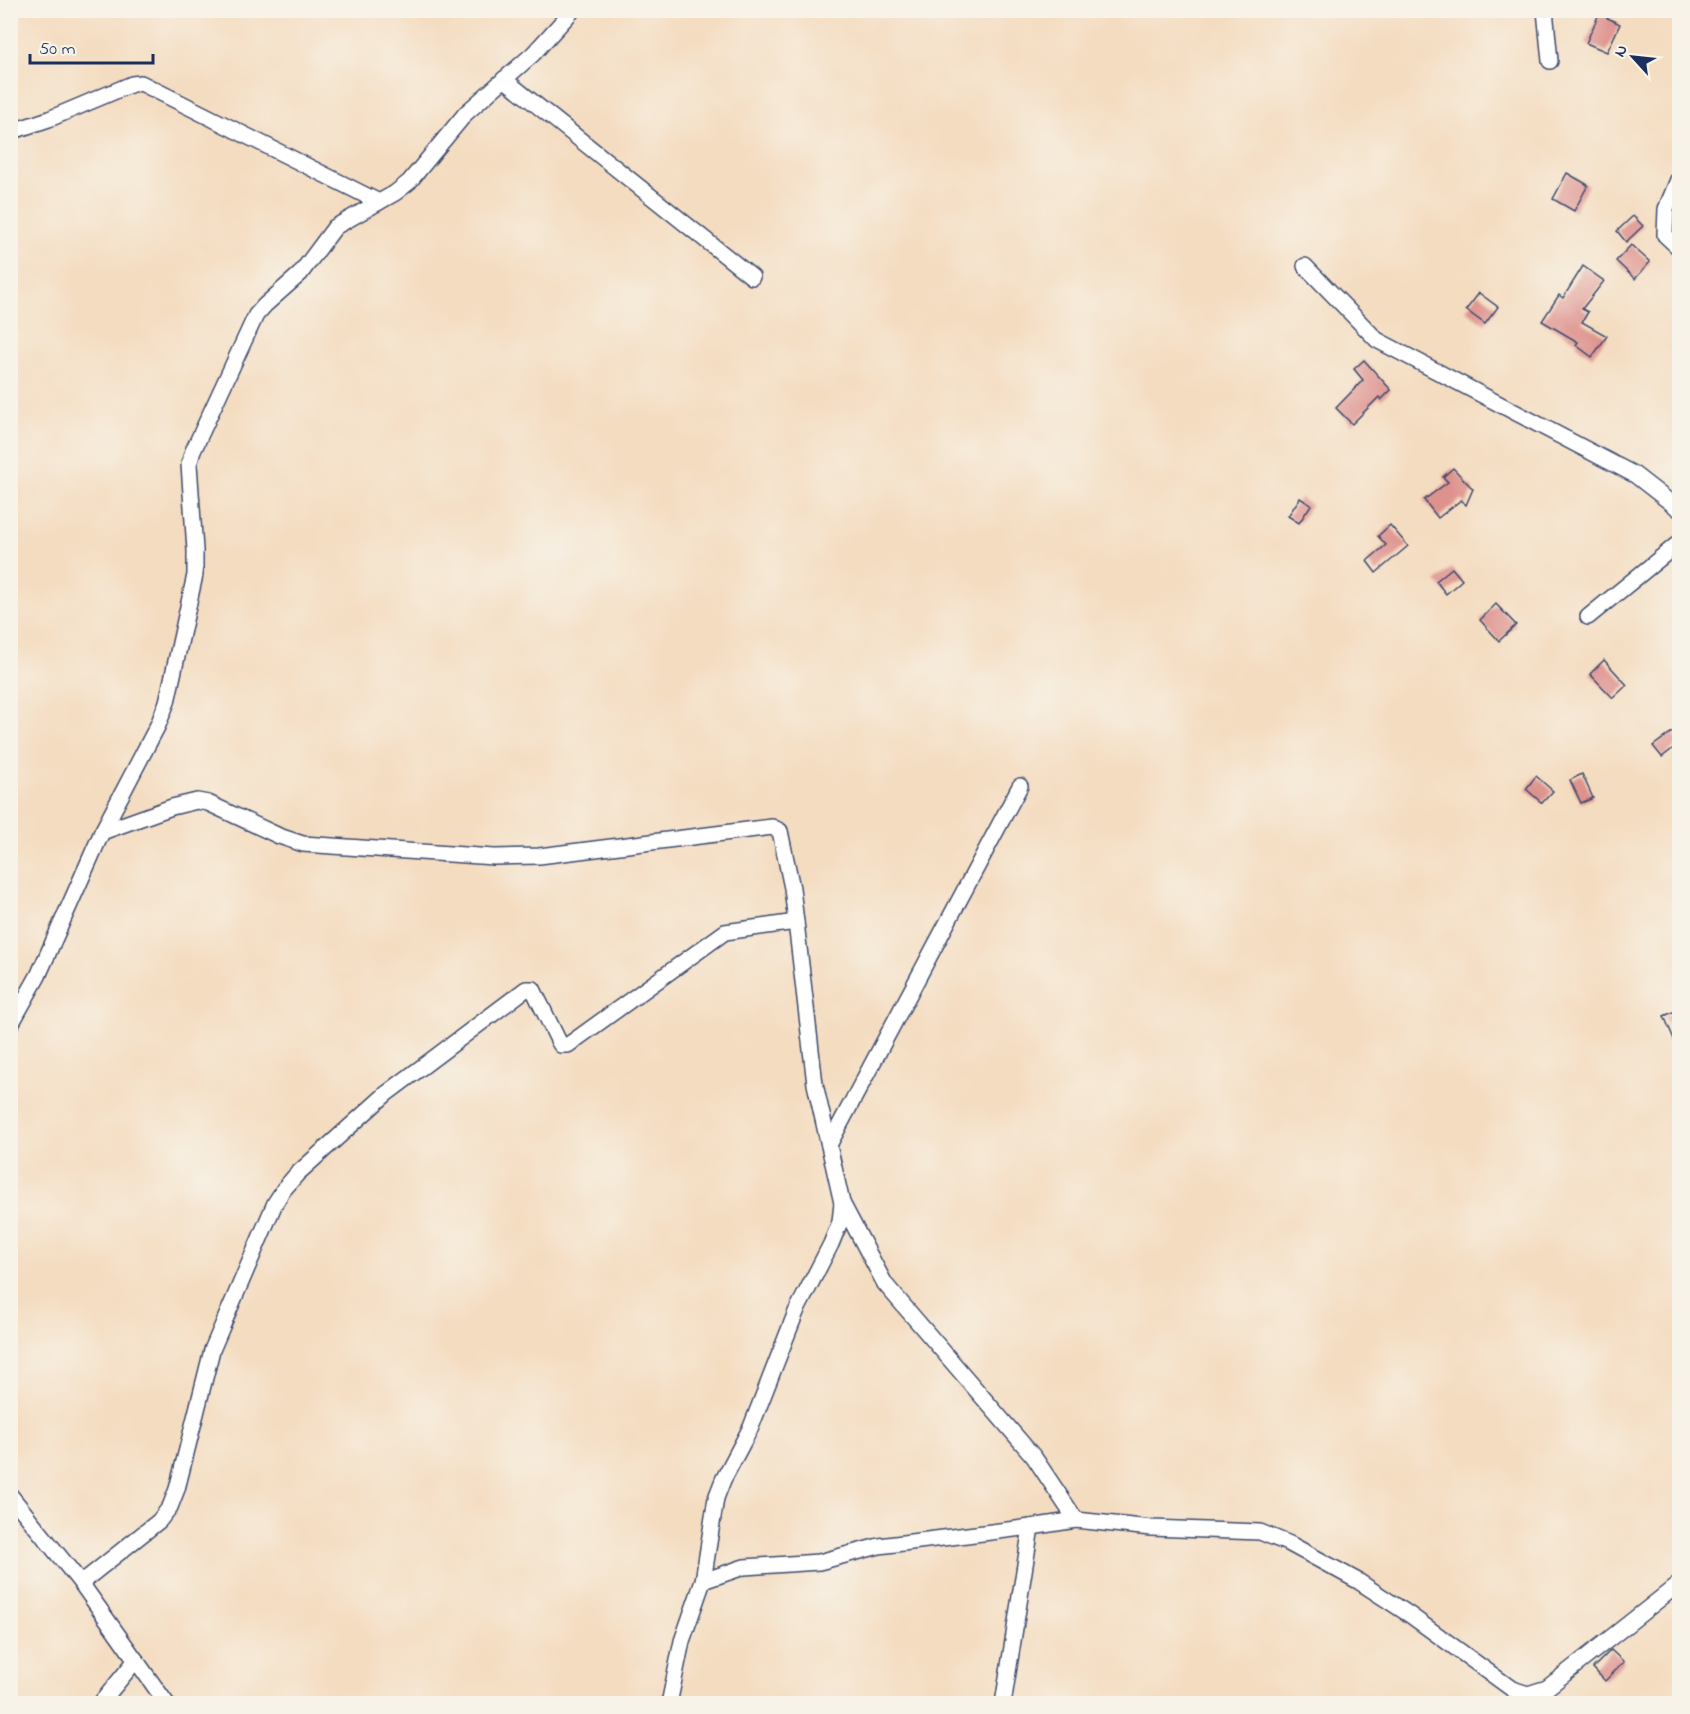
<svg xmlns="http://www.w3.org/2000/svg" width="1690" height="1714" viewBox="0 0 1690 1714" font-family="'Indie Flower',sans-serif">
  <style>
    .building { fill: #de928d }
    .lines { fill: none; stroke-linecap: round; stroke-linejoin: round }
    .street-casing { stroke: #3c496d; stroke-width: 18 }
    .street { stroke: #fff; stroke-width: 15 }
  </style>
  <rect width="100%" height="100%" fill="#f7f3e8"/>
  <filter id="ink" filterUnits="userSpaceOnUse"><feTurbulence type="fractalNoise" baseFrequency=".0167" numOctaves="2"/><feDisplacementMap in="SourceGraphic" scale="12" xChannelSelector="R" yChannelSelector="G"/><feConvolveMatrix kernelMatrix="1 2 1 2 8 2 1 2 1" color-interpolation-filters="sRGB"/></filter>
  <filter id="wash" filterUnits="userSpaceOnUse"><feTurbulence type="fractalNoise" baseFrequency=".008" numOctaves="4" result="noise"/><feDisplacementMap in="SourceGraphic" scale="24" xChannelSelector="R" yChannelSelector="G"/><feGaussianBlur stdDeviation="1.35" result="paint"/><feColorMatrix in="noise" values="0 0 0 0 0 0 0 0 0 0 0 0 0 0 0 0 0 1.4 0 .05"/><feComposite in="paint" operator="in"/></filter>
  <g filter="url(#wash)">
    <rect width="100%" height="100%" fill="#f4dcc0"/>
    <g id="blocks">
      <g class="building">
        <polygon points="1599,14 1620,24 1607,52 1586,43"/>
        <polygon points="1567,173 1588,185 1574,211 1553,199"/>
        <polygon points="1633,216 1643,226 1626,242 1617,231"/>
        <polygon points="1631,245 1650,262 1635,279 1616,261"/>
        <polygon points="1583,266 1604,281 1582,309 1588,312 1582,322 1607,336 1592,357 1576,345 1578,342 1542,321 1559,295 1563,298"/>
        <polygon points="1479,293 1498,307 1485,324 1466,310"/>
        <polygon points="1364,360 1391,390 1381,400 1379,397 1352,424 1336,408 1363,380 1354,369"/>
        <polygon points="1453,468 1473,489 1466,505 1461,500 1438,518 1424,500 1448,482 1443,477"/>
        <polygon points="1300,498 1311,505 1299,523 1288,516"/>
        <polygon points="1390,525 1408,546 1376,573 1367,561 1386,545 1378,536"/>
        <polygon points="1452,568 1462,580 1446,594 1436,581"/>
        <polygon points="1496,604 1516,625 1499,641 1480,620"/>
        <polygon points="1604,660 1627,685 1613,698 1590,674"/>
        <polygon points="1672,732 1680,743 1662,757 1653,746"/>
        <polygon points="1582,774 1593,798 1581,803 1570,780"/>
        <polygon points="1536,776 1553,791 1542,803 1526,789"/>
        <polygon points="1680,1009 1680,1053 1664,1016"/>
        <polygon points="1611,1650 1624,1662 1605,1681 1593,1668"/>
      </g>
    </g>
  </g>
  <g filter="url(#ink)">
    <use href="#blocks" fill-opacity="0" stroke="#3c496d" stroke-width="1.5"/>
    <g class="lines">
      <g class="street-casing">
        <g id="street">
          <polyline points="1545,10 1550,61"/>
          <polyline points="504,79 752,277"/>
          <polyline points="10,132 49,119 132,84 141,83 379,202"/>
          <polyline points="1680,175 1666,209 1665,235 1680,249"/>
          <polyline points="1305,266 1377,340 1635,475 1680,510"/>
          <polyline points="1588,617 1680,542"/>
          <polyline points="102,832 158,725 167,702 195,575 195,550 189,464 193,451 256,315 265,305 300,274 335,227 395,193 409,182 466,113 533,54 573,10"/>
          <polyline points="10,1026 38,976 102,832 172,807 197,801 208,803 279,836 303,844 494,857 539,856 772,827 780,831 792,888 815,1084 842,1203 840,1222 831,1244 796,1312 751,1427 723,1480 716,1498 703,1581 682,1641 669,1704"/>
          <polyline points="829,1145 1020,786"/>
          <polyline points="842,1203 885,1284 1034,1457 1076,1520"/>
          <polyline points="10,1495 81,1583 167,1704"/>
          <polyline points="703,1581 744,1567 819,1562 879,1546 1031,1527"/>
          <polyline points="81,1583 159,1521 170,1507 177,1489 212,1350 275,1203 284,1189 297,1174 386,1094 526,989 533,989 559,1042 561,1045 568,1045 725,932 796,922"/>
          <polyline points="100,1704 136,1660"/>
          <polyline points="1003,1704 1031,1527 1076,1520 1151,1528 1260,1532 1290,1544 1358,1581 1410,1615 1512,1689 1528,1694 1547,1688 1680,1583"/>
        </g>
      </g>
      <use href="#street" class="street"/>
    </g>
  </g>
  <rect width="1690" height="1714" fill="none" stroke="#f7f3e8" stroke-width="36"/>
  <g transform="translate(1633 57) rotate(297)" stroke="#f7f3e8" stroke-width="4.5" paint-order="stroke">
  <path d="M0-4.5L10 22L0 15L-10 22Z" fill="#1b2f5e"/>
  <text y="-9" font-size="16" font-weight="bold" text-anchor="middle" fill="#1b2f5e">N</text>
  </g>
  <path d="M30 54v9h123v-9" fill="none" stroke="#1b2f5e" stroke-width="3"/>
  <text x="39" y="54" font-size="18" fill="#1b2f5e" stroke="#f7f3e8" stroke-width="4.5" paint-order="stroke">50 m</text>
</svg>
